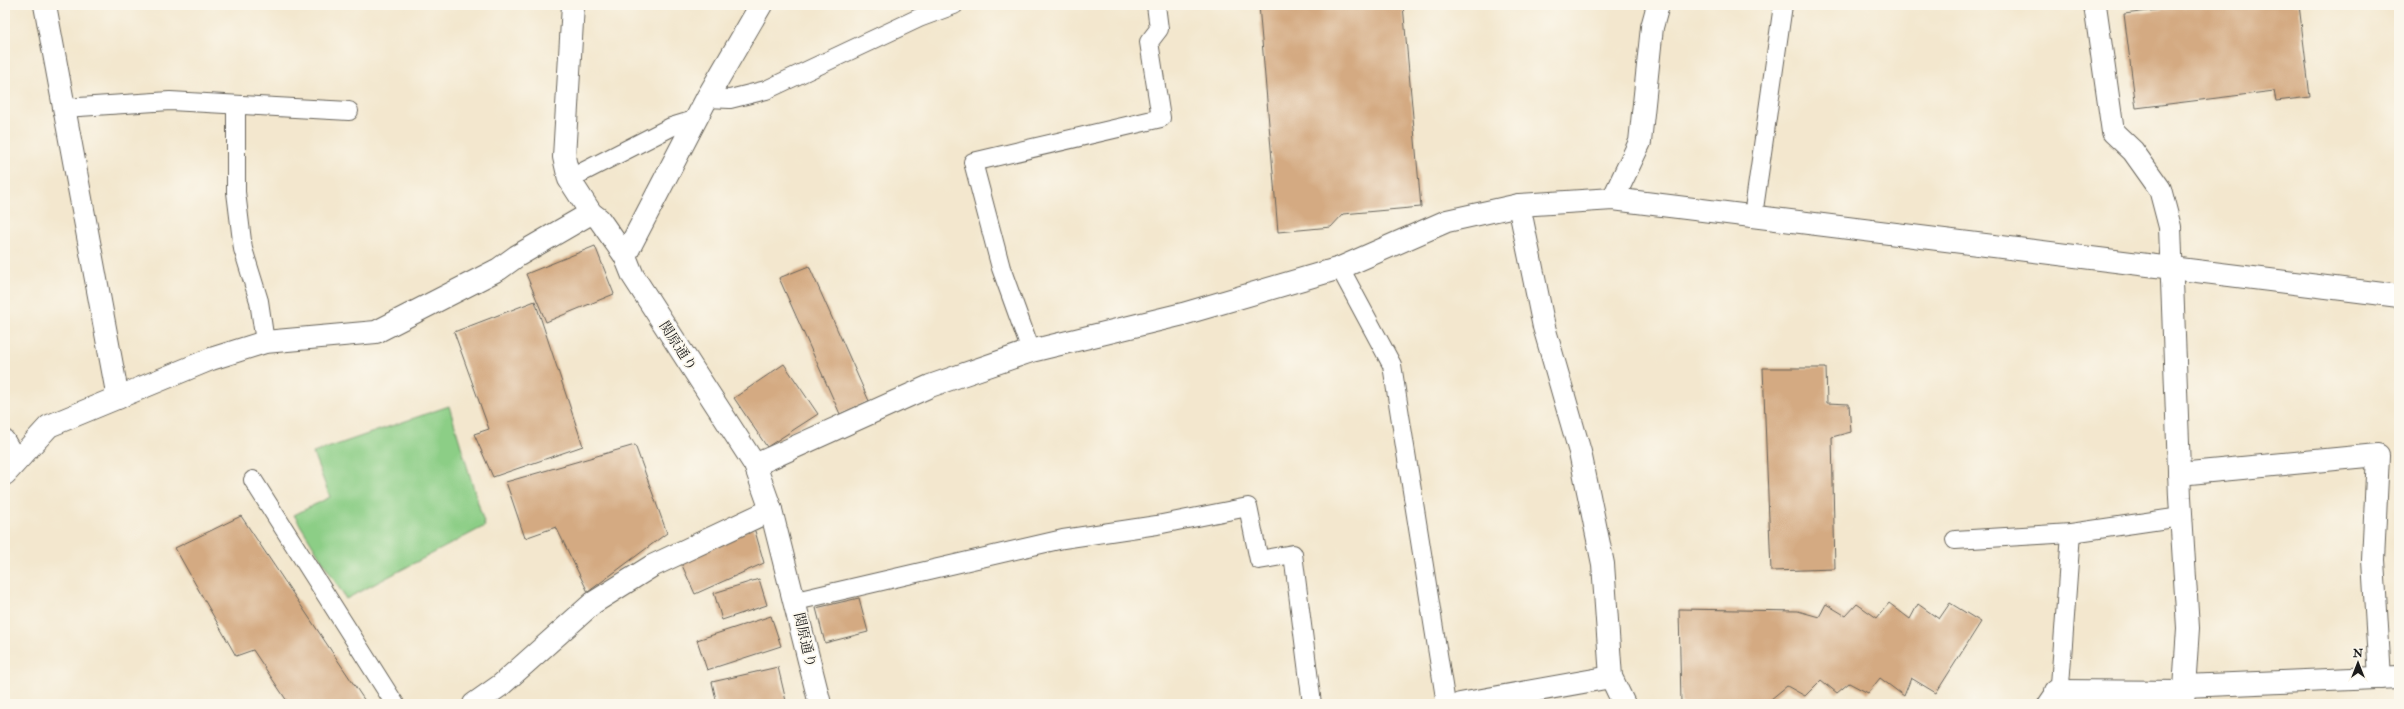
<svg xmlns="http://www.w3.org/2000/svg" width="2404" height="709" viewBox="0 0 2404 709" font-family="'IM FELL Double Pica','Noto Serif JP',serif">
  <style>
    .green { fill: #8cce86; stroke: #547551 }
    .building { fill: #d4aa82 }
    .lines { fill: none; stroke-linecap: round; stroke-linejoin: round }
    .lane-casing { stroke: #67635a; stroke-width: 20 }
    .street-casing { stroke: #67635a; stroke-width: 24 }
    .lane { stroke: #fff; stroke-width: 18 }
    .street { stroke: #fff; stroke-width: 22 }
    .labels { text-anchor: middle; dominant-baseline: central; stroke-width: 3.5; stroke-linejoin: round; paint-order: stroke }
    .street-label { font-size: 14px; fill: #1c1c1c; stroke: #fbf7ec }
  </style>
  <rect width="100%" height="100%" fill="#fbf7ec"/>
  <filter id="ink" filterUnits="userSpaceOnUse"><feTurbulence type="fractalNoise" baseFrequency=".025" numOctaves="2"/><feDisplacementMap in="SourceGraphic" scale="8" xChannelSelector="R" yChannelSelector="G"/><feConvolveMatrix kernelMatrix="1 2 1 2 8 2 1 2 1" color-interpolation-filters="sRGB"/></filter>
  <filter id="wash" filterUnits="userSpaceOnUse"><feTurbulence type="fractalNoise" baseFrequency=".012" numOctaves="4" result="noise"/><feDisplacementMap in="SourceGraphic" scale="16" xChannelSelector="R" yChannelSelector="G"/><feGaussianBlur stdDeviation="0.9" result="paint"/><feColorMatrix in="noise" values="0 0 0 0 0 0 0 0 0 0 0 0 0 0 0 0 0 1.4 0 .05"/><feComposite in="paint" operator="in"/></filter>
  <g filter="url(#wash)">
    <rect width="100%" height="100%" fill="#f3e7ce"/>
    <polygon class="green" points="449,406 485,526 346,599 294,515 330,497 313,453"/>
    <g id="blocks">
      <g class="building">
        <polygon points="1259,5 1403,5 1421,207 1343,214 1331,227 1278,232"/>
        <polygon points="2197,5 2299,5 2310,97 2276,101 2274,91 2136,108 2124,14"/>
        <polygon points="595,246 614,294 546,322 526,274"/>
        <polygon points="809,266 869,401 840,414 779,278"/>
        <polygon points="535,301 583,446 493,477 474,434 489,429 454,332"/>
        <polygon points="784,364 818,414 767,447 734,398"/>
        <polygon points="1763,368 1826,368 1827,403 1849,404 1851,432 1832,437 1835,569 1771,571"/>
        <polygon points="635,445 667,533 588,592 556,527 525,538 506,482"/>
        <polygon points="241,516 367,704 289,704 253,650 236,656 175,548"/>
        <polygon points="751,528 755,531 764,563 695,594 681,563"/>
        <polygon points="759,579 767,605 722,620 714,593"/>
        <polygon points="859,598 868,632 825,643 816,608"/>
        <polygon points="1889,603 1910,619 1918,604 1939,619 1950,603 1981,622 1936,693 1911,678 1904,696 1880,678 1868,693 1849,683 1837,693 1821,680 1805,696 1787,686 1765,704 1681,704 1679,609 1798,611 1819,617 1826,604 1846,616 1857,604 1877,618"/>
        <polygon points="771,616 781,646 707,670 697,640"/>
        <polygon points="778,667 786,701 773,704 717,704 712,682"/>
      </g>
    </g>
  </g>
  <g filter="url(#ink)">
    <use href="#blocks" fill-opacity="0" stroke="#67635a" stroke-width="1"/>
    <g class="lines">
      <g class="lane-casing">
        <g id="lane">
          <polyline points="707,98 730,99 766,90 919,18 954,5"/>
          <polyline points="236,105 236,192 243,249 259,301 265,342"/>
          <polyline points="64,108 170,101 349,111"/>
          <polyline points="569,179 671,127 697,119"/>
          <polyline points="1753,216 1783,5"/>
          <polyline points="1340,268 1392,365 1446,704"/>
          <polyline points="1031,351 1001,268 973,162 1161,118 1149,42 1159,29 1156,5"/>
          <polyline points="5,439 18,461"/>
          <polyline points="253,480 395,704"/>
          <polyline points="1955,540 2071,533 2181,517"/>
          <polyline points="796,601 1063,539 1157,525 1248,507 1259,560 1293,554 1312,704"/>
          <polyline points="2047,704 2060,685 2071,533"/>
        </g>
      </g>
      <g class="street-casing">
        <g id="street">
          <polyline points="45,5 118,398"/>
          <polyline points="573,5 564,157 569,179 591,213 599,219 625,256 633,276 755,465 771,510 820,704"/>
          <polyline points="2095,5 2113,132 2133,151 2160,189 2170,227 2180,497 2188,628 2183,704"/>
          <polyline points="1613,199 1640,142 1652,27 1658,5"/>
          <polyline points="1519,205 1544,327 1580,452 1603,564 1611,677 1624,704"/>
          <polyline points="625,256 707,98 761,5"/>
          <polyline points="755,465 930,386 1031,351 1183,314 1340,268 1447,221 1519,205 1613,199 2399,296"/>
          <polyline points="5,474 49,426 211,359 265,342 376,332 499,269 517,256 591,213"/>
          <polyline points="2179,474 2378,455 2373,560 2380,678"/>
          <polyline points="2184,686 2399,677"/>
          <polyline points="2056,691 2184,692"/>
          <polyline points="474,704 501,685 593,603 652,566 771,510"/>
          <polyline points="1460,704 1611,677"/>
        </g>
      </g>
      <use href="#lane" class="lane"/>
      <use href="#street" class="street"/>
    </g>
  </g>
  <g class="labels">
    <g class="street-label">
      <text transform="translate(678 346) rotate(57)">関原通り</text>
      <text transform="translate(805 640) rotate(77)">関原通り</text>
    </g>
  </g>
  <rect width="2404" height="709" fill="none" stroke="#fbf7ec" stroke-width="20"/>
  <g transform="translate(2358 663)" stroke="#fbf7ec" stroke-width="3" paint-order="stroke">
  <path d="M0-3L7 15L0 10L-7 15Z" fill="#1c1c1c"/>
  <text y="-6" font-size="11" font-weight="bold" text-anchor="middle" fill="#1c1c1c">N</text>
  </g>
</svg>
